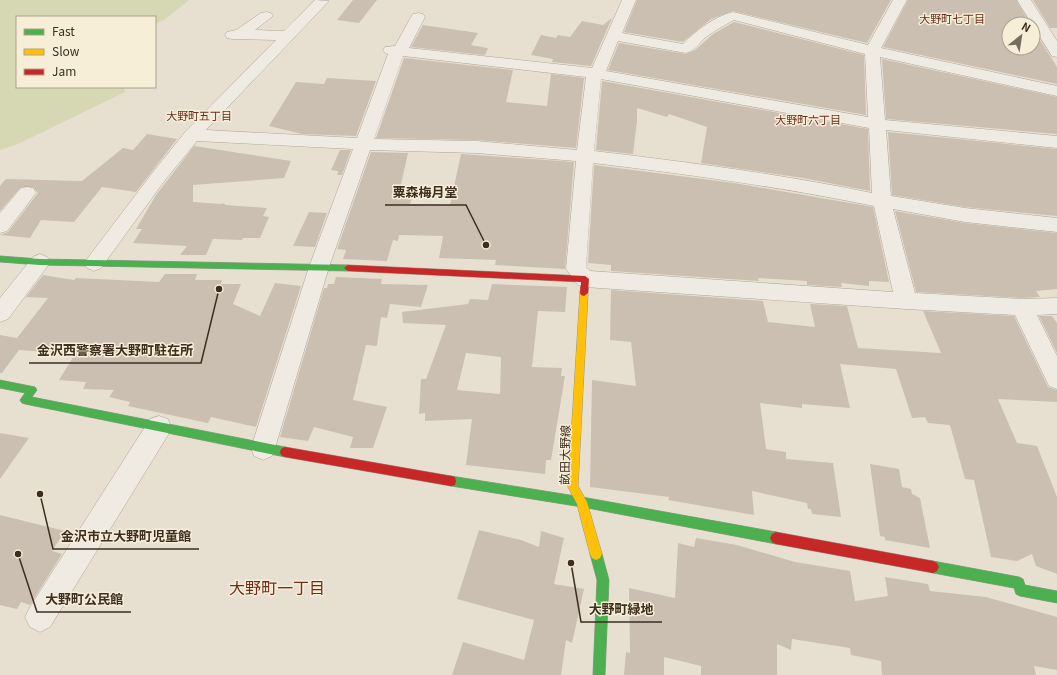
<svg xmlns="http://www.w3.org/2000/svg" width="1057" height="675" viewBox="0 0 1057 675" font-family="Georgia,'Noto Sans JP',serif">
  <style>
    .green { fill: #d6d7b3 }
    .building { fill: #cbbfb2; fill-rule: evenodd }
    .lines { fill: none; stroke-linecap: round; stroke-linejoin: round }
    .street-casing { stroke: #ada599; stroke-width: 1 }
    .fast-casing { stroke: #9c958a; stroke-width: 1 }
    .slow-casing { stroke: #9c958a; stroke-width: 1 }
    .jam-casing { stroke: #9c958a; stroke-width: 1 }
    .street { fill: #efebe3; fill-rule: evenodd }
    .fast { fill: #4caf50; fill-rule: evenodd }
    .slow { fill: #ffc107; fill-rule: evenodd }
    .jam { fill: #c62828; fill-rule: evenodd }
    .labels { text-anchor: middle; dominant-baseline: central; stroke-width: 3; stroke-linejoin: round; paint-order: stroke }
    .far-neighbourhood-label { font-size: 11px; fill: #6b2e1e; stroke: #f7eed8 }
    .street-label { font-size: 12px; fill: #3d2e20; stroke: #f7eed8 }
    .near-neighbourhood-label { font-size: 16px; fill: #6b2e1e; stroke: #f7eed8 }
    .leader { fill: none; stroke: #3d2e20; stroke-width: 1.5 }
    .callout-dot { fill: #3d2e20; stroke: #f7eed8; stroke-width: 1.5 }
    .callout-label { font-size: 13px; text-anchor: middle; font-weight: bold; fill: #3d2e20; stroke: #f7eed8; stroke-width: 3; stroke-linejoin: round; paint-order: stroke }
  </style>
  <rect width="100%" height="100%" fill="#e7e0d1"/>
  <polygon class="green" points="0,0 189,0 164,20 155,24 155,17 17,17 17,87 124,87 125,92 18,144 0,150"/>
  <g class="building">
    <polygon points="353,0 377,0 359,23 337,20"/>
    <polygon points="637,0 891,0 867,43 733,11 711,19 683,42 624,32"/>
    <polygon points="908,0 1016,0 1030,24 1009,24 1009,48 1033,48 1033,29 1057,67 1057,84 883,47"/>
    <polygon points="1033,0 1057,0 1057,28 1050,28"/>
    <polygon points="612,18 591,66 552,62 553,59 531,55 541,35 556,38 558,35 570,37 582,21 603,25"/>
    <polygon points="734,22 864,55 866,115 608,70 619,43 686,54 695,50 713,34"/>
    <polygon points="423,25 478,33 471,45 488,48 485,55 411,47"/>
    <polygon points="404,58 513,70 506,102 547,106 551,74 584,78 576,148 476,140 376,138"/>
    <polygon points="882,59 1057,97 1057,134 886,119"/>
    <polygon points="327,78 376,81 356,136 302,134 269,126 296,82 324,84"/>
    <polygon points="602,81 868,129 870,191 803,178 701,163 707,127 669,114 667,117 637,108 637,121 633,154 596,150"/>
    <polygon points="888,132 1057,149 1057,216 965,207 892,195"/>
    <polygon points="147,134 177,139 136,192 102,187 74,222 41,220 30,238 0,235 8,232 38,193 33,187 21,187 0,211 0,186 6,179 82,181 123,148 133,150"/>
    <polygon points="194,146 291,161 284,178 193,185 193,202 221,204 223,203 226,205 267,208 263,216 269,217 260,238 243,238 242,240 213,239 206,255 180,255 187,246 133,243 142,229 136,229 156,195"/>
    <polygon points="340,150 351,150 342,175 337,175 338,171 331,170"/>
    <polygon points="371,152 408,153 399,193 413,194 410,204 450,205 461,154 574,162 565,269 495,265 496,260 439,258 443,236 399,235 398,241 393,240 387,261 343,259 346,250 337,249"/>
    <polygon points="594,165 734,183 873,207 889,282 869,281 869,286 841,283 842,287 807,285 807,281 758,278 759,281 611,271 611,265 588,263"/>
    <polygon points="895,211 965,223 1057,233 1057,289 1036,291 1040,297 1022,298 916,292"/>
    <polygon points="309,212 327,213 315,247 293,246"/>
    <polygon points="165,274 197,274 195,280 222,280 221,284 241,284 233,304 260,316 275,283 301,286 256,427 211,417 208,423 128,406 130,402 109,397 114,390 83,389 86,382 59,380 75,354 19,350 2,373 0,373 0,335 17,338 48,298 26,297 43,275 74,280 76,278 159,282"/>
    <polygon points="336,277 382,279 381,284 428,285 421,307 390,304 387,318 381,317 377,346 366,345 353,400 387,407 373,448 350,448 353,437 314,427 308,441 280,437 324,288 327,288 328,284 334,284"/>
    <path d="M492 284 567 287 565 312 538 311 532 367 562 368 561 376H565L551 460H546L545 474 466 465 472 419 425 421V413L419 414 421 379H426L446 325 403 323 402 312 468 304 470 299 488 300ZM466 353 501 357 500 394 457 390Z"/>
    <polygon points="611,290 763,301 768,322 815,327 810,304 847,306 858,348 941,353 923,311 1014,316 1048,387 1057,390 1057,402 998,399 1017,443 1037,446 1057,497 1057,574 1036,566 1032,554 1017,561 991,557 974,480 965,479 950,425 928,423 925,417 912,418 896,369 840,364 850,408 802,404 802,408 760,403 766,449 786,452 786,459 833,463 841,517 812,514 811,509 808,509 807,503 752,491 754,515 668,500 669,497 590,487 592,380 636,386 631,342 610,340"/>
    <polygon points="1039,316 1052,316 1057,323 1057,353"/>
    <polygon points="0,433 29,438 0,479"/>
    <polygon points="870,464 899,469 902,487 911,489 912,494 920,498 930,548 885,540 885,537 880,536"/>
    <polygon points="0,515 65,531 52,551 62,554 30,605 21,602 17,609 0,605"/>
    <polygon points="479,530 521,540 539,547 541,531 564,538 554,584 584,589 572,643 566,640 561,675 452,675 463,642 524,660 534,620 457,599"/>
    <polygon points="696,538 737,545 795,562 850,571 855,601 888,596 885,577 928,584 930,591 986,597 1057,617 1057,670 1034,666 1036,675 882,675 881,661 851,655 850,648 792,639 791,650 777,644 777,675 701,675 701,666 664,657 664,675 624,675 626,652 630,653 629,588 675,598 678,543 694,547"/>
  </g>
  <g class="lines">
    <g class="street-casing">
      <g id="street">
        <path d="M315 0 329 1 206 130 357 138 388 54 385 53 383 50 385 47 395 46 411 17 413 14 418 13 423 14 425 17 409 48 592 68 622 0H636L622 33 683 44C697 30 713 17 733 12L868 45 893 0H907L881 48 1057 86V96L880 57 885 120 1057 136V148L886 130 891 196 965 208 1057 218V232L965 222 893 209 915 293 1022 299 1057 298V314L1037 315 1057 356V389L1049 386 1015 315 906 309 585 287 578 285 566 269 576 161 476 153 370 150 329 267 275 448 272 456 263 460 254 456 251 448 309 267 353 149 197 141 165 180 101 268 94 271 87 268 84 263 153 172 186 131 276 40 232 39 227 38 225 35 227 32 236 30 261 13 266 12 271 13 273 16 255 30 284 31ZM734 20 865 54 868 117 606 71 618 41 686 53C695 51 699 43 706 37 714 31 724 25 734 20ZM403 56 586 77 577 150 476 141 374 139ZM601 79 869 128 872 193C780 174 687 162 594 151ZM593 163C687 174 781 187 874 206L893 292 590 271 586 267Z"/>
        <polygon points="1017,0 1031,0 1057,41 1057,57 1052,56"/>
        <polygon points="27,187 33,188 36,193 7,231 0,233 0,213 21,188"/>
        <polygon points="40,254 47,257 50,262 47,267 8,319 0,322 0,298 33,257"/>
        <polygon points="159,416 168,419 171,427 168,435 50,627 40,632 30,627 25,617 30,607 150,419"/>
      </g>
    </g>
    <g class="fast-casing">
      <g id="fast">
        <polygon points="0,256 40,259 348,265 352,268 348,271 40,265 0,262"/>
        <polygon points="0,380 35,387 37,390 32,397 285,447 289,449 290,452 289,455 285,457 25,404 22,403 20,400 25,393 0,388"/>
        <polygon points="451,476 582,497 776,532 780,534 782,538 780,542 776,544 582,507 451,486 447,485 446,481 447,477"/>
        <polygon points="596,548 600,550 602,554 609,580 605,675 593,675 597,580 590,554 592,550"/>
        <polygon points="933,561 1019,577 1023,579 1025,585 1057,591 1057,603 1020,596 1016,594 1014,588 933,573 929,571 927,567 929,563"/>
      </g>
    </g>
    <g class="slow-casing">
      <polygon id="slow" points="584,290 588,293 578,486 587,502 602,554 600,558 596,560 592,558 590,554 577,504 568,487 580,293"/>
    </g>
    <g class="jam-casing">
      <g id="jam">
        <polygon points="348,265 585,276 589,279 588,293 584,296 581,295 580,293 581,282 348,271 344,268"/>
        <polygon points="285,447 451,476 455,477 456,481 455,485 451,486 285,457 281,455 280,452 281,449"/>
        <polygon points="776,532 933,561 937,563 939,567 937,571 933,573 776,544 772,542 770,538 772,534"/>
      </g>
    </g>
    <use href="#street" class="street"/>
    <use href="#fast" class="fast"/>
    <use href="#slow" class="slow"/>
    <use href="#jam" class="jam"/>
  </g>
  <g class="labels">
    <g class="far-neighbourhood-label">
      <text x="952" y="18">大野町七丁目</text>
      <text x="199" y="115">大野町五丁目</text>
      <text x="808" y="119">大野町六丁目</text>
    </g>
    <g class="street-label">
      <text transform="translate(564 455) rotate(-89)">畝田大野線</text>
    </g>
    <g class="near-neighbourhood-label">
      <text x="277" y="587">大野町一丁目</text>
    </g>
  </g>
  <path class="leader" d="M486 245L466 205H385M219 289L201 363H29M40 494L53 549H199M18 554L37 612H131M571 563L581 622H662"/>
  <g class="callout-dot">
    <circle cx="486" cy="245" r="4"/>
    <circle cx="219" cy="289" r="4"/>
    <circle cx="40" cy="494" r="4"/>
    <circle cx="18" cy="554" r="4"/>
    <circle cx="571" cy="563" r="4"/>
  </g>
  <g class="callout-label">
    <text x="425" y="197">粟森梅月堂</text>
    <text x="115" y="355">金沢西警察署大野町駐在所</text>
    <text x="126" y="541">金沢市立大野町児童館</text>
    <text x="84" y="604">大野町公民館</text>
    <text x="621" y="614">大野町緑地</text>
  </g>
  <rect x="16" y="16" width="140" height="72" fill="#f7eed8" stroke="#ada18e"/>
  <rect x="24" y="29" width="20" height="6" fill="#4caf50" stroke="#ada18e"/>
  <text x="52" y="36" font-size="12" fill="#3d2e20">Fast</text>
  <rect x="24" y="49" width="20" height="6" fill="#ffc107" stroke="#ada18e"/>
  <text x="52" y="56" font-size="12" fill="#3d2e20">Slow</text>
  <rect x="24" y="69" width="20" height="6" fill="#c62828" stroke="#ada18e"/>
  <text x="52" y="76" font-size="12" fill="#3d2e20">Jam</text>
  <g transform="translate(1021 36) rotate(30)"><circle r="19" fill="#f7eed8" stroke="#ada18e"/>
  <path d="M0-3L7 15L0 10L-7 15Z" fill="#786c5e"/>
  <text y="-6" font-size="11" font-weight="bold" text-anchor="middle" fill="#3d2e20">N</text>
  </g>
</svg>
